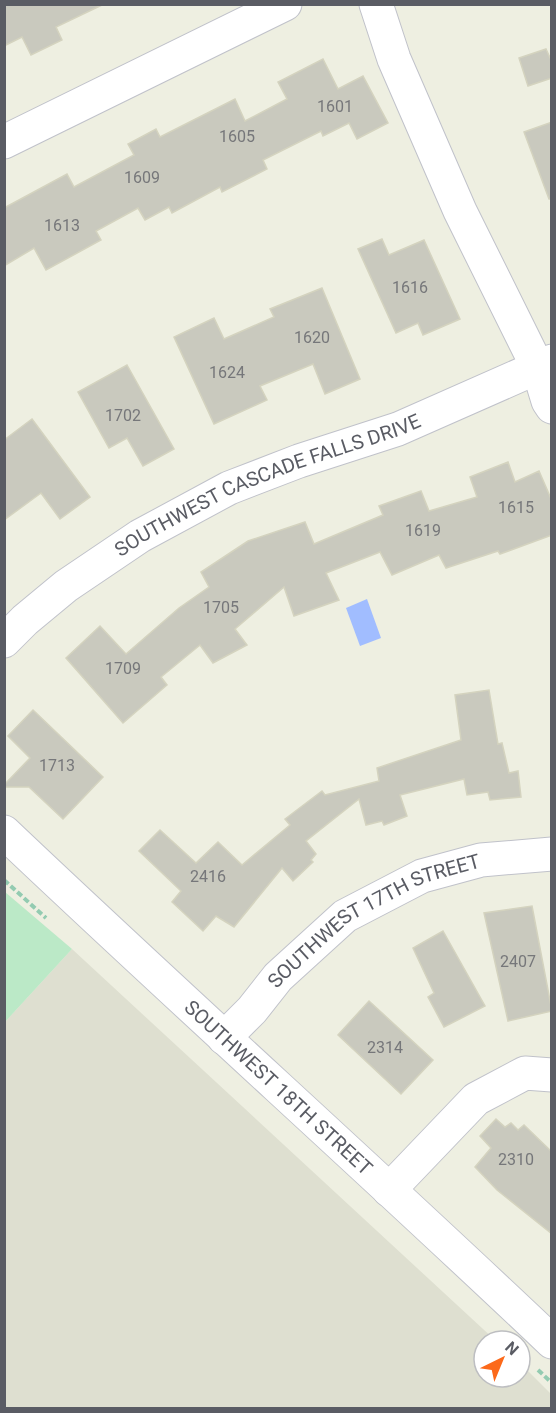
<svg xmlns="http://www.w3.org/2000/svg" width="556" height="1413" viewBox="0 0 556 1413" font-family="Roboto,sans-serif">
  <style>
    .education { fill: #dedfd0 }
    .green { fill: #bbe9c7 }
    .water { fill: #a1bdff }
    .building { fill: #c9c9be; stroke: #d4d3bf; stroke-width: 1.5 }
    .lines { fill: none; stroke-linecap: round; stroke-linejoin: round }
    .minor-casing { stroke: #c0c2ca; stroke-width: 35 }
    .path { stroke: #93cbb1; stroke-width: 4; stroke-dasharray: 6 3; stroke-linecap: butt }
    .minor { stroke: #fff; stroke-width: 33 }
    .labels { text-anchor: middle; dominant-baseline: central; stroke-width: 6; stroke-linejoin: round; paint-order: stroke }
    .number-label { font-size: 16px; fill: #76777a }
    .street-label { font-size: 20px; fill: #5a5c64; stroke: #fff }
  </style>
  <rect width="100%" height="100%" fill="#eeefe1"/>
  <polygon class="education" points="72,949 496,1341 484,1341 484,1377 520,1377 520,1363 551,1394 551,1408 5,1408 5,1022"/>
  <polygon class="green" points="5,892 72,949 5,1022 4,1022"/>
  <polygon class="water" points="367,599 381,638 360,646 346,608"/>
  <g class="building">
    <polygon points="4,4 104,4 56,27 62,40 31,55 22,37 4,46"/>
    <polygon points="546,49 552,62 552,78 528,86 519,58"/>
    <polygon points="323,59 338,89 363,76 388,123 357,139 349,123 323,136 321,131 263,160 267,169 222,192 220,187 172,213 169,207 145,220 138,208 96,231 101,240 46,270 34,248 4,266 4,208 67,174 74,187 134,155 128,144 156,129 160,137 235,99 245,121 287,99 278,82"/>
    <polygon points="552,122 552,199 549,199 524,132"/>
    <polygon points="382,239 389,255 424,240 460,319 423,335 418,323 396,333 358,249"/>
    <polygon points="322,288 360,379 325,394 313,364 260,386 267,400 214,424 174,337 214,318 224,339 274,317 270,309"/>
    <polygon points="127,365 174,449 143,466 127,438 109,448 78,392"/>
    <polygon points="32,419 90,497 60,519 41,493 4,520 4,440"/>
    <polygon points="508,462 515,482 539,471 552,501 552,535 500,554 498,551 446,568 439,555 392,575 380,552 326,573 339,600 294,616 284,587 235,629 247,645 213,663 200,645 161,677 167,685 123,723 66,658 100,626 126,654 179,608 209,587 201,572 248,541 305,522 314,544 383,515 379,506 421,491 429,511 477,497 470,477"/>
    <polygon points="489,690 498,744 502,743 509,773 518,771 521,797 490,800 488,792 467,795 464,779 400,795 407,816 384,825 382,821 366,825 359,799 306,841 316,854 311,860 313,862 293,881 282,868 234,927 216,916 203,931 172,902 181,891 139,851 160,830 196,863 218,842 242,865 290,825 285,819 322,791 325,795 379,781 377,768 461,740 455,695"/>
    <polygon points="33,710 103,777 63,819 29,787 4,787 4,785 30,758 8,736"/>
    <polygon points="532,906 552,1011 508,1021 484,913"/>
    <polygon points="443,931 485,1006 444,1027 428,997 434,993 413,948"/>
    <polygon points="369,1001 433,1060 401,1094 338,1035"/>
    <polygon points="496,1119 505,1127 511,1123 518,1130 524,1125 552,1152 552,1234 497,1190 475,1167 491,1148 480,1136"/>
  </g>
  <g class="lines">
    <g class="minor-casing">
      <g id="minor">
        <polyline points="376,4 394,59 460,211 538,368 548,401 552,407"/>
        <polyline points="4,142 285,4"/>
        <path id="s1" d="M4 641 25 620 66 586 140 536 229 488 299 461 398 429 552 361"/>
        <path id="s2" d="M4 832C185 1004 371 1170 552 1342"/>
        <path id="s3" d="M224 1038 252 1010 278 977 345 916 422 876 481 860 552 854"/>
        <polyline points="389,1190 476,1099 525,1073 552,1075"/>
      </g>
    </g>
    <g class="path">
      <polyline points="4,880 46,918"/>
      <polyline points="538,1370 552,1383"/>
    </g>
    <use href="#minor" class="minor"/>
  </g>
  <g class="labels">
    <g class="number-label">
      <text x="335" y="106">1601</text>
      <text x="237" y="136">1605</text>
      <text x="142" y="177">1609</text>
      <text x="62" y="225">1613</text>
      <text x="410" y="287">1616</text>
      <text x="312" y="337">1620</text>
      <text x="227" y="372">1624</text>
      <text x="123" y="415">1702</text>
      <text x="516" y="507">1615</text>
      <text x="423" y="530">1619</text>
      <text x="221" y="607">1705</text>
      <text x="123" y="668">1709</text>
      <text x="57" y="765">1713</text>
      <text x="208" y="876">2416</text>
      <text x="518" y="961">2407</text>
      <text x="385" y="1047">2314</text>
      <text x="516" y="1159">2310</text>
    </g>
    <g class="street-label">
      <text stroke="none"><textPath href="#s1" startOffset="310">SOUTHWEST CASCADE FALLS DRIVE</textPath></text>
      <text stroke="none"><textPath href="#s3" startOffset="195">SOUTHWEST 17TH STREET</textPath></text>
      <text stroke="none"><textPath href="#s2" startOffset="375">SOUTHWEST 18TH STREET</textPath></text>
    </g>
  </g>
  <rect width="556" height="1413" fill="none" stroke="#5a5c64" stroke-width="12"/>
  <g transform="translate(502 1359) rotate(43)"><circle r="28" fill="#ffffff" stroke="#bdbec1" stroke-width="1.5"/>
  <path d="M0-4.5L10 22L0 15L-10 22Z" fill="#fc691a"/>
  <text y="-9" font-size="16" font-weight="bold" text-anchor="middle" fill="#5a5c64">N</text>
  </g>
</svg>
